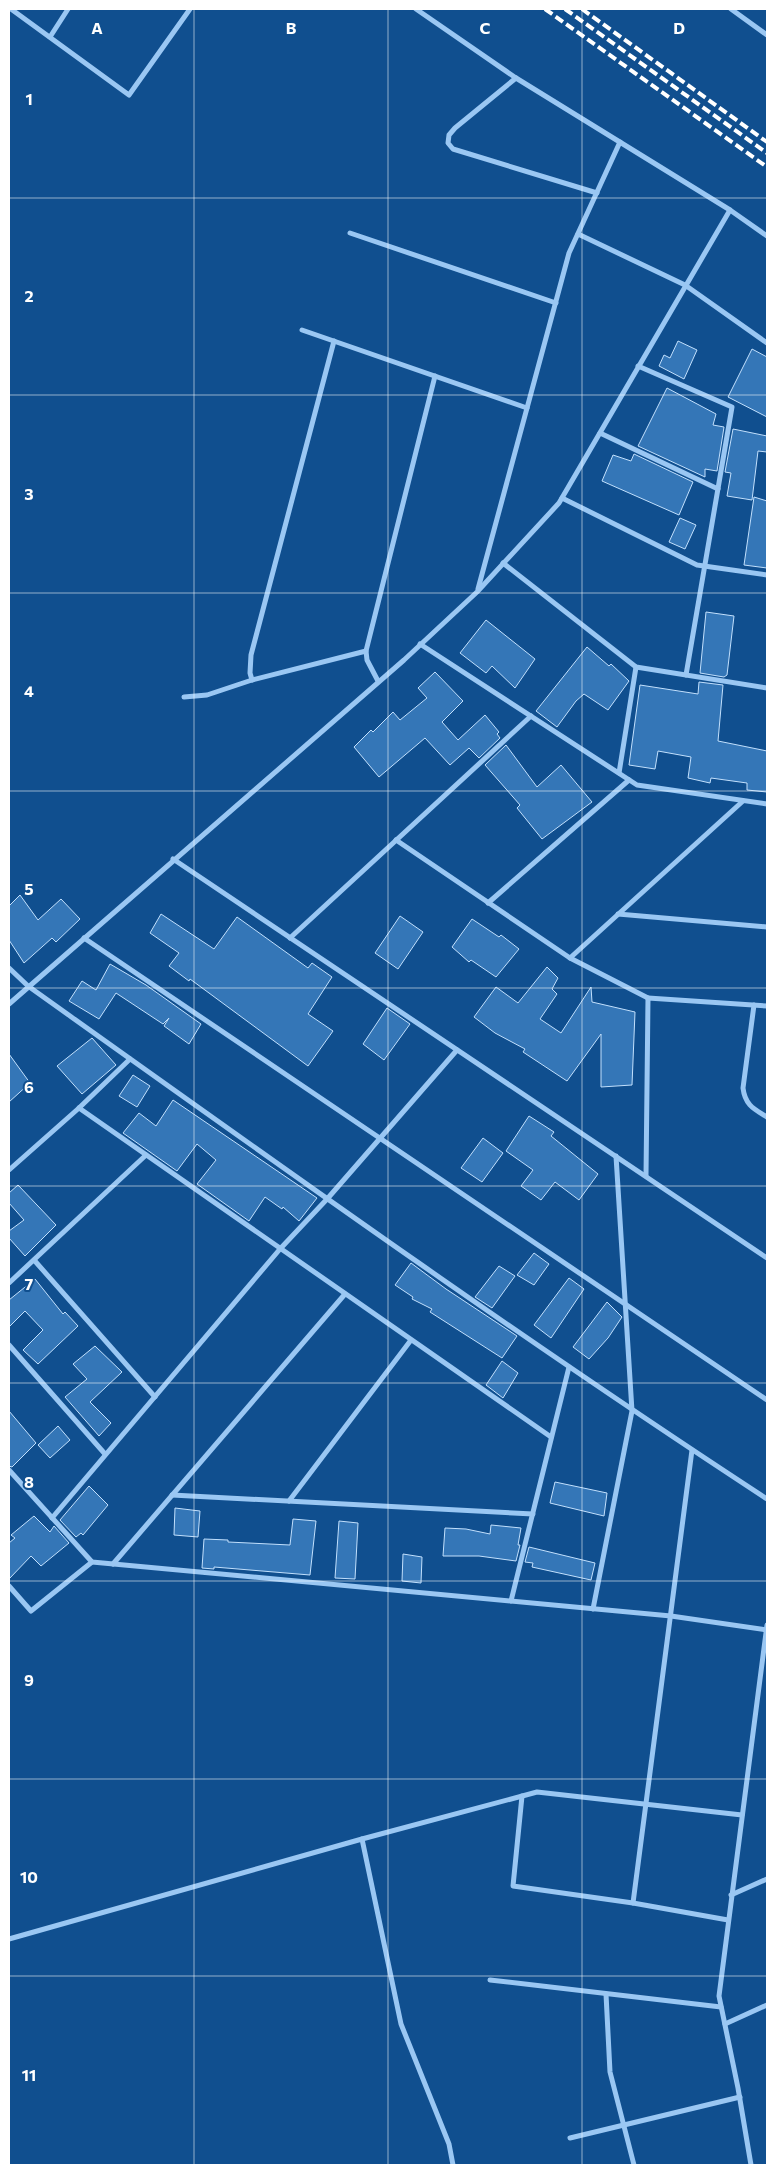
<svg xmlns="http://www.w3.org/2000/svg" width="776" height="2174" viewBox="0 0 776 2174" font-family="Commissioner,sans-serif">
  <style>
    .building { fill: #3476b7; stroke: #c2e0fd }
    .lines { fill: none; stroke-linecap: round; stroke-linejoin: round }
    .minor { stroke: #9ac7f3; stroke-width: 5 }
    .rail { stroke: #fff; stroke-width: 4; stroke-dasharray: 9 4; stroke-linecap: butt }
    .grid { fill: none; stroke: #fff; stroke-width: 1; stroke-opacity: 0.55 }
    .grid-label { font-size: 16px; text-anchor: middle; font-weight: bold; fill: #fff; stroke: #104f8f; stroke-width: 4; stroke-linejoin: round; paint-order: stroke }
  </style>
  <rect width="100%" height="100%" fill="#104f8f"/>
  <g class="building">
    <polygon points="678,341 697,350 684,379 659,366 664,355 670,358"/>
    <polygon points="752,349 767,357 767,417 728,397"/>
    <polygon points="667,388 716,414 713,425 724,427 717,471 705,469 705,477 638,446"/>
    <polygon points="733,429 767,436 767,452 758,451 752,500 727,496 731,473 725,472"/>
    <polygon points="634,454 693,482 679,515 602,481 613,455 631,461"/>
    <polygon points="754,497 767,501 767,568 744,565"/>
    <polygon points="680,518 696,525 685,549 669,542"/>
    <polygon points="706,612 734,616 727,675 724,677 700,673"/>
    <polygon points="486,620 535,659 515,688 492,666 486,673 460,653"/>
    <polygon points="587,647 609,666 611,664 629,681 608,710 584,694 576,701 557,727 536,711"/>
    <polygon points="435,672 463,701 442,722 458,740 485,715 499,732 497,734 500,738 479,758 469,748 450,765 425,738 379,777 354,747 371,730 373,732 393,712 400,720 427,698 418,688"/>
    <polygon points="699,682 723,685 718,741 767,751 767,792 747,790 747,783 711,778 710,783 688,778 691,757 658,751 655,769 629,765 640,685 698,694"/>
    <polygon points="506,745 537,787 561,765 592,802 542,839 517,808 520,805 485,765"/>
    <polygon points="20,895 38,920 61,899 80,919 56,942 52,938 24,963 9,940 9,906"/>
    <polygon points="161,914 214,949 237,917 308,968 312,963 332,977 308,1014 333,1031 308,1066 190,979 189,981 169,966 179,953 150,933"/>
    <polygon points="400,916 423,932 398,969 375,953"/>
    <polygon points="472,919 499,937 501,935 519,949 496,977 471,960 469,962 452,947"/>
    <polygon points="110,964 146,985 201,1024 189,1044 164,1026 169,1018 163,1024 116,993 99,1019 69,1001 82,981 96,990"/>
    <polygon points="547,967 558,978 552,989 557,994 540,1019 561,1033 591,987 592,1002 635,1012 632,1085 601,1087 601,1034 567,1081 523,1052 525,1049 495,1033 474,1017 496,987 518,1003"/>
    <polygon points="387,1008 410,1024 384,1060 363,1044"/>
    <polygon points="92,1038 116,1065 82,1094 57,1066"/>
    <polygon points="9,1054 30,1083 9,1102"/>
    <polygon points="133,1075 150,1086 137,1107 119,1096"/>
    <polygon points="173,1100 317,1198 299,1221 283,1207 282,1209 265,1197 249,1221 197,1184 216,1160 197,1144 177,1171 123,1133 139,1113 156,1126"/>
    <polygon points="529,1116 554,1132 551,1136 598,1174 579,1200 555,1182 541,1200 521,1186 533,1170 506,1151"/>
    <polygon points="483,1138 503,1153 482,1182 461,1168"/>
    <polygon points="18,1185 56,1225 25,1256 9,1238 9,1231 24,1220 9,1203 9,1193"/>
    <polygon points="534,1253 549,1264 534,1285 517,1275"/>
    <polygon points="411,1263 446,1289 517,1336 502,1358 430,1312 432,1309 412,1299 413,1297 395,1285"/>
    <polygon points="499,1266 515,1276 492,1308 475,1297"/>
    <polygon points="569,1278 584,1289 551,1338 534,1325"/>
    <polygon points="35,1279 63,1314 65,1312 78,1326 38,1364 23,1350 43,1330 25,1311 9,1327 9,1300"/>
    <polygon points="607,1302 622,1317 608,1338 589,1359 573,1347"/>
    <polygon points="95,1346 122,1372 90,1402 111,1423 99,1436 65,1397 87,1379 73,1364"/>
    <polygon points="502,1361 518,1373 503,1398 486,1385"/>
    <polygon points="9,1411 36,1443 12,1467 9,1466"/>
    <polygon points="58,1426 70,1440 50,1458 38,1445"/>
    <polygon points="555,1482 607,1493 604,1516 550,1503"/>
    <polygon points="89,1486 108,1505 83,1535 81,1533 76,1537 60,1520"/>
    <polygon points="175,1508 200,1511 198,1537 174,1535"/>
    <polygon points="34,1516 50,1532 54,1526 69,1543 41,1566 31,1556 9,1579 9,1543 15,1538 11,1535"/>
    <polygon points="293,1519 316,1521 310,1575 214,1567 214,1569 202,1568 204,1539 228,1540 228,1542 290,1545"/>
    <polygon points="339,1521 358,1523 355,1579 335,1578"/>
    <polygon points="491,1525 521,1528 518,1545 520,1545 516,1561 479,1556 443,1556 445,1528 466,1529 490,1534"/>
    <polygon points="529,1547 595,1563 591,1580 532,1567 533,1563 525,1562"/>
    <polygon points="403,1554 422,1557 421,1583 402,1581"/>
  </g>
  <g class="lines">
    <g class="minor">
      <polyline points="11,9 129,95 190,9"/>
      <polyline points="416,9 516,78 730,210 767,236"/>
      <polyline points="731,9 767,35"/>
      <polyline points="50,37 68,9"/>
      <polyline points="516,78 455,128 449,135 448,143 453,149 597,193"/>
      <polyline points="350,233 556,303"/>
      <polyline points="578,234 685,285 767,343"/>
      <polyline points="302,330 527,408"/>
      <polyline points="638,366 732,407 686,675"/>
      <polyline points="600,433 718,489"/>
      <polyline points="562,498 697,565 767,575"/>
      <polyline points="503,563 636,667 767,688"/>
      <polyline points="478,589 569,253 620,142"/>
      <polyline points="420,644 637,785 767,804"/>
      <polyline points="252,680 250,673 251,655 334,341"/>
      <polyline points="378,681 367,660 366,651 435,376"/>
      <polyline points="184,697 207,695 252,680 366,651"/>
      <polyline points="619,773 636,667"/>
      <polyline points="396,840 570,958 743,801"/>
      <polyline points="173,859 767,1258"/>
      <polyline points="488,903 629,780"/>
      <polyline points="618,914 767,927"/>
      <polyline points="84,938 767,1400"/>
      <polyline points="290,938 531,716"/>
      <polyline points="570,958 648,998"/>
      <path d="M9 968 28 986C272 1160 516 1335 767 1499"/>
      <polyline points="9,1004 404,660 477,592 559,503 730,210"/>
      <path d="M754 1005 743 1088C745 1105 754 1109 767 1117"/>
      <polyline points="79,1108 551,1437"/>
      <polyline points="9,1170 79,1108 130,1059"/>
      <polyline points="646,1176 648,998 767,1006"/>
      <polyline points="34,1260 155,1397"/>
      <polyline points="9,1283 146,1155"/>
      <polyline points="9,1345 105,1454"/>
      <polyline points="692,1450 633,1903 728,1920"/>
      <polyline points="9,1470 92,1562 671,1616 767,1630"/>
      <polyline points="172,1495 533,1514"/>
      <polyline points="289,1501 411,1340"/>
      <polyline points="52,1518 280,1249 328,1198 457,1050"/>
      <polyline points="113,1564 345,1294"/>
      <polyline points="9,1586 31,1611 92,1562"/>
      <polyline points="511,1601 569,1367"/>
      <polyline points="593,1609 632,1411 616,1156"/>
      <polyline points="522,1796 513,1886 633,1903"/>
      <polyline points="362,1839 537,1792 742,1815"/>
      <polyline points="731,1895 767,1879"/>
      <polyline points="9,1939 362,1839 401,2024 449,2144 453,2165"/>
      <polyline points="490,1980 721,2007"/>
      <polyline points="606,1994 610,2072 634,2165"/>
      <polyline points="725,2024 767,2005"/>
      <polyline points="570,2138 740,2097"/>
      <polyline points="751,2165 738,2088 719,1996 767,1625"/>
    </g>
    <g class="rail">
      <polyline points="545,9 767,167"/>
      <polyline points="565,9 767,153"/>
      <polyline points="582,9 767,142"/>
    </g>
  </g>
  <path class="grid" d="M194 9V2165M388 9V2165M582 9V2165M9 198H767M9 395H767M9 593H767M9 791H767M9 988H767M9 1186H767M9 1383H767M9 1581H767M9 1779H767M9 1976H767"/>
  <g class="grid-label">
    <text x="97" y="34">A</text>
    <text x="291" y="34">B</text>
    <text x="485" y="34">C</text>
    <text x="679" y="34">D</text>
    <text x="29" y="105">1</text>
    <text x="29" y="302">2</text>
    <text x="29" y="500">3</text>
    <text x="29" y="697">4</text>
    <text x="29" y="895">5</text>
    <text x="29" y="1093">6</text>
    <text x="29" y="1290">7</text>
    <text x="29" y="1488">8</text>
    <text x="29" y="1686">9</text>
    <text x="29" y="1883">10</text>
    <text x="29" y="2081">11</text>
  </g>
  <rect width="776" height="2174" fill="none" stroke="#ffffff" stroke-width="20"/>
</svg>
